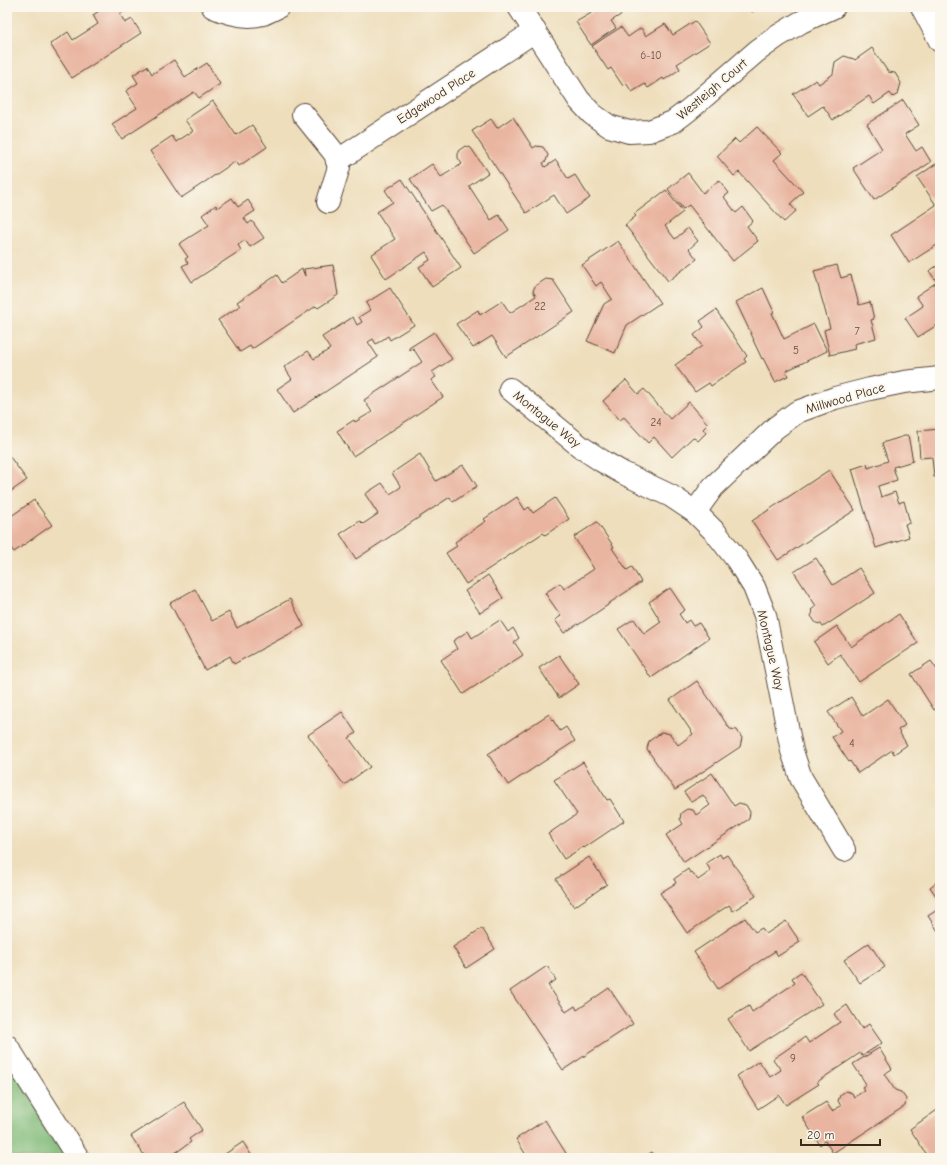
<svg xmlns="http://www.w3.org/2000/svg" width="947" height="1165" viewBox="0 0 947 1165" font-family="'Comic Neue',sans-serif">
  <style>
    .forest { fill: #7fba78; stroke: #5d724b }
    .building { fill: #e9b5a0 }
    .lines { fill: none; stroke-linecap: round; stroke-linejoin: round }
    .minor-casing { stroke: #564536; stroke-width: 24 }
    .minor { stroke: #fff; stroke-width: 22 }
    .labels { text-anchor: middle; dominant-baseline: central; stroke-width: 4; stroke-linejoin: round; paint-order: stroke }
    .number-label { font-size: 11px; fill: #664d3e }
    .street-label { font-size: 13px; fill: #3b2a1e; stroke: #fbf7ec }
  </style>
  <rect width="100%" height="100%" fill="#fbf7ec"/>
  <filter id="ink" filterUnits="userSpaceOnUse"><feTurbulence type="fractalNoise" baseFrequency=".025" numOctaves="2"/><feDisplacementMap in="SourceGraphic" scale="8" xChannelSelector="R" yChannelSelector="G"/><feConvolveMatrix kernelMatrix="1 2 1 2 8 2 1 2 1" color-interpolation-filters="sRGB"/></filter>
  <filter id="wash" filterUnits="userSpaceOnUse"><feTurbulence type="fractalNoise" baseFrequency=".012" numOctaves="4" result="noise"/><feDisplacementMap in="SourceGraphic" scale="16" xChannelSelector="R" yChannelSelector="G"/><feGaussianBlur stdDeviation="0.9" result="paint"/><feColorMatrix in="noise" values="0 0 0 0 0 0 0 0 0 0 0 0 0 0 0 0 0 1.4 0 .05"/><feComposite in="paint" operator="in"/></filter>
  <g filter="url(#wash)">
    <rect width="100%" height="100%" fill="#eedebc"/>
    <polygon class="forest" points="7,1046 78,1158 7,1158"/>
    <g id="blocks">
      <g class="building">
        <polygon points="105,7 131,7 120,14 125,23 132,19 141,33 72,78 50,44 68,32 73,40 98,24 93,15"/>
        <polygon points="590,7 629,7 630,9 611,21 616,28 591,45 576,22 593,12"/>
        <polygon points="749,7 760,7 752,12"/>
        <polygon points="695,21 710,43 677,64 680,69 664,80 663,78 648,88 645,84 632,92 626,83 623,86 611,68 608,70 592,46 621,27 628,37 641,28 646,36 665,24 673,35"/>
        <polygon points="872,48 888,72 895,73 901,83 898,94 893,97 890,93 874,104 869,96 833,120 823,106 808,116 793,94 816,80 819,84 833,74 835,62 844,56 854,59 855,60"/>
        <polygon points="174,60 185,77 207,63 220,84 199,98 194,92 122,139 112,124 137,108 126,91 138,83 133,75 147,66 152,74"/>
        <polygon points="903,100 919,125 905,134 916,151 922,147 931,162 874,200 853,168 882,149 867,124"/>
        <polygon points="213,101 236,135 252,125 267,147 239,166 236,161 181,198 150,151 172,136 176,142 193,131 185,120"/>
        <polygon points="513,117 533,148 536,146 543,147 548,155 546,161 543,163 545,167 556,160 568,179 575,175 590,198 566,214 554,195 526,213 472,131 491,119 497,128"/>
        <polygon points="757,127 782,153 774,160 803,192 790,204 796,211 784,222 739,172 734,176 717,156 735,139 739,143"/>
        <polygon points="465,146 471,148 488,173 469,186 491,220 499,215 509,230 474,253 442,205 431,211 410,179 432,164 441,177 462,164 458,158 458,151"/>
        <polygon points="940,161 940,243 909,263 891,235 936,205 917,177"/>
        <polygon points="688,173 703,193 719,180 729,193 724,197 736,213 743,207 753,221 747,226 758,241 733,261 689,205 683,209 668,189"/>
        <polygon points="402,179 461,268 432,287 419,267 430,260 426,252 386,279 371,255 395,239 377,212 393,202 385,190"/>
        <polygon points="666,190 683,212 665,226 675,239 688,228 698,241 689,249 697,259 668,281 625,225 636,216 634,214"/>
        <polygon points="232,198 238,207 248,200 255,211 244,218 248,224 252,221 264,238 250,247 245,240 238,245 241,250 192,282 182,266 188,263 185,259 188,257 179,244 209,225 202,215 216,205 217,208"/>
        <polygon points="618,241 660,303 627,325 615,353 587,341 604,304 612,299 601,282 596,286 582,265"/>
        <polygon points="940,264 940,319 937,321 939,324 918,337 905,318 923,306 916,296 937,282 929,271"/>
        <polygon points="333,265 338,295 318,308 316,306 252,349 250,346 240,352 218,320 240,306 237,302 277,275 282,283 302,269 305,276 304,269"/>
        <polygon points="837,265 841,278 851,275 859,305 870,302 874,319 871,320 876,338 854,344 855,349 830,355 824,330 830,328 814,271"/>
        <polygon points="546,279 553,280 574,312 506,357 492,336 473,348 456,324 478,310 480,315 502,301 510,313 536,296 533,291 535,286"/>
        <polygon points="390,288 414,325 390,340 388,336 376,344 373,339 368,342 378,357 293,413 277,389 292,379 284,367 308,351 314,359 330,349 322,337 353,317 357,325 362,322 359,317 370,310 366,303"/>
        <polygon points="763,288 774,312 772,313 784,339 814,324 827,351 786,371 788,376 775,382 763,358 762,359 753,340 754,340 736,302"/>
        <polygon points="716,310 747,356 744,359 746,362 711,386 709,383 695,392 675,365 702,346 694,335 704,327 700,321"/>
        <polygon points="434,332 452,359 432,372 436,377 431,380 443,397 353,456 337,431 354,420 355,422 372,412 364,400 422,362 413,348 410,350 409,348"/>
        <polygon points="626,380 638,394 644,389 670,419 689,402 708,424 703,429 706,433 698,441 693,437 672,457 654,437 648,443 624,417 620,420 603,401"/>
        <polygon points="940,429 940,477 934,477 932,457 920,458 918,431"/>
        <polygon points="908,435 913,461 893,467 897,480 878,486 881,497 895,492 899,503 904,501 910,523 905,524 909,537 876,548 852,469 867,464 868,468 888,461 882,443"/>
        <polygon points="7,453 27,480 7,494"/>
        <polygon points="420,454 436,481 463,465 477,486 453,502 450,497 356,559 340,534 360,521 363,524 378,514 365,494 382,483 390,494 401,487 392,473"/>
        <polygon points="829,470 855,510 778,560 752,521"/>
        <polygon points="517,497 525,510 529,507 533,513 555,498 569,519 545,535 543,533 466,584 446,553 457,546 455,542 486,521 484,519"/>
        <polygon points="34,500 52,525 14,552 7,543 7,519"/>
        <polygon points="597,522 614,547 612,548 627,570 632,567 641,582 608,604 608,605 578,625 578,624 564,633 555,620 561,616 545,593 560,583 564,589 594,569 574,537"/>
        <polygon points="940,539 940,552 935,541"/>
        <polygon points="816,558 833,585 859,568 875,593 823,627 821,624 816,623 811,616 813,612 811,610 816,606 794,572"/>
        <polygon points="488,575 503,598 480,613 465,591"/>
        <polygon points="670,588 685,610 679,614 685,623 689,620 693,626 699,623 709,638 651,678 618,629 634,619 644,634 661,622 649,602"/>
        <polygon points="195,589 212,621 229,612 237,628 290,599 304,626 234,664 230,656 205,670 170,603"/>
        <polygon points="899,614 918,643 859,682 840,654 828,663 814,642 837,626 851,647"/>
        <polygon points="500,620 508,632 513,628 519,638 514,642 523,655 463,694 441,660 457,649 453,641 468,631 472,638"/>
        <polygon points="559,655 579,684 559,698 539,668"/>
        <polygon points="931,661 940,674 940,706 934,710 911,674"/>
        <polygon points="697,681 730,729 737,730 742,738 740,747 675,790 647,749 649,741 662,732 670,734 678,745 693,734 670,700"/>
        <polygon points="851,697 863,716 888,699 905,725 898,730 907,745 894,754 892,750 858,773 850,761 849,762 832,737 841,731 828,712"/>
        <polygon points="342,712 356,733 349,738 370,767 344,785 308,735"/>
        <polygon points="549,714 560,731 566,727 575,741 508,785 488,754"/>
        <polygon points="583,762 607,800 610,799 624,821 584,848 583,847 564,859 548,834 577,814 554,780"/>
        <polygon points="712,773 734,806 739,803 746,805 750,812 749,819 684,862 666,835 683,824 680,819 681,813 687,809 693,810 696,815 710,805 703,795 691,802 684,792"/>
        <polygon points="720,854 722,858 727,855 756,896 733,911 729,905 687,933 660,893 676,883 674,879 688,869 690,873 692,872 698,880 711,871 706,863"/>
        <polygon points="589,857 607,884 574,907 556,879"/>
        <polygon points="940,880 940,902 930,887"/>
        <polygon points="940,908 940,934 928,916"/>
        <polygon points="745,918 755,932 762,928 766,934 786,921 800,942 778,956 775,951 718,989 694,952"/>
        <polygon points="482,928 495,949 466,968 453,947"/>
        <polygon points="869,943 885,967 860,983 844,960"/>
        <polygon points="547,966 556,980 548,985 566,1012 575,1006 577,1010 609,988 633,1024 563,1070 510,991"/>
        <polygon points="801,972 822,1004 749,1051 728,1019 749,1006 752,1012 795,983 792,978"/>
        <polygon points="847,1005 862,1029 869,1024 882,1043 862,1056 860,1053 817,1082 819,1084 786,1105 779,1095 758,1109 737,1076 759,1061 770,1077 781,1070 773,1059 805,1037 809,1043 840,1022 834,1014"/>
        <polygon points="879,1048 892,1069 884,1074 895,1090 901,1092 906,1099 905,1106 833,1153 825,1141 820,1145 802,1117 826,1102 832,1111 841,1106 838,1101 840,1095 846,1091 852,1093 854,1097 864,1091 862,1087 866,1084 853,1064"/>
        <polygon points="184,1102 202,1130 189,1139 191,1142 168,1158 146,1158 131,1136"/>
        <polygon points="940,1108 940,1158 929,1158 910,1129"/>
        <polygon points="545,1120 569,1158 528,1158 516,1139"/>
        <polygon points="243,1142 253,1158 219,1158"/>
        <polygon points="652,1152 656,1158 642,1158"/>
      </g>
    </g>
  </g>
  <g filter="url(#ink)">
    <use href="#blocks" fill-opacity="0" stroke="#564536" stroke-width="1"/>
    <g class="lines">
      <g class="minor-casing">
        <g id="minor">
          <path d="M213 7C229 14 246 19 263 14 268 12 274 9 278 7"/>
          <polyline points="519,7 579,100 592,114 609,126 629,132 649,131 673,122 690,109 757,51 778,36 801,22 834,7"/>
          <polyline points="922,7 940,41"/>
          <polyline points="303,114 335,154 339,167 328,202"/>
          <polyline points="337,161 535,31"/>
          <polyline points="510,389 581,447 602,461 623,473 671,496 695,512 716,533 737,560 754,587 765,615 792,751 801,778 844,850"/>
          <polyline points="695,512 713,487 775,428 797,412 835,398 870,389 904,382 940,378"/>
          <polyline points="7,1046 78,1158"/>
        </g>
      </g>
      <use href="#minor" class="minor"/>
    </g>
  </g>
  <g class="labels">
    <g class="number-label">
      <text x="651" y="55">6-10</text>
      <text x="540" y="306">22</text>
      <text x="857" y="331">7</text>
      <text x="796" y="350">5</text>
      <text x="656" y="422">24</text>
      <text x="852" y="743">4</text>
      <text x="793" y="1058">9</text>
    </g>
    <g class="street-label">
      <text transform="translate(712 89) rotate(-40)">Westleigh Court</text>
      <text transform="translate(436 96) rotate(-33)">Edgewood Place</text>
      <text transform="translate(845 398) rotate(-16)">Millwood Place</text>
      <text transform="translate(547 419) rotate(39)">Montague Way</text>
      <text transform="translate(771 650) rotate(77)">Montague Way</text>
    </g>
  </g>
  <rect width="947" height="1165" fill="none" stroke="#fbf7ec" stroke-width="24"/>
  <path d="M801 1139v6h79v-6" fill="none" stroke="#3b2a1e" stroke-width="2"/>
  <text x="807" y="1139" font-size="12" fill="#3b2a1e" stroke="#fbf7ec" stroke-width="3" paint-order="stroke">20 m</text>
</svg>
